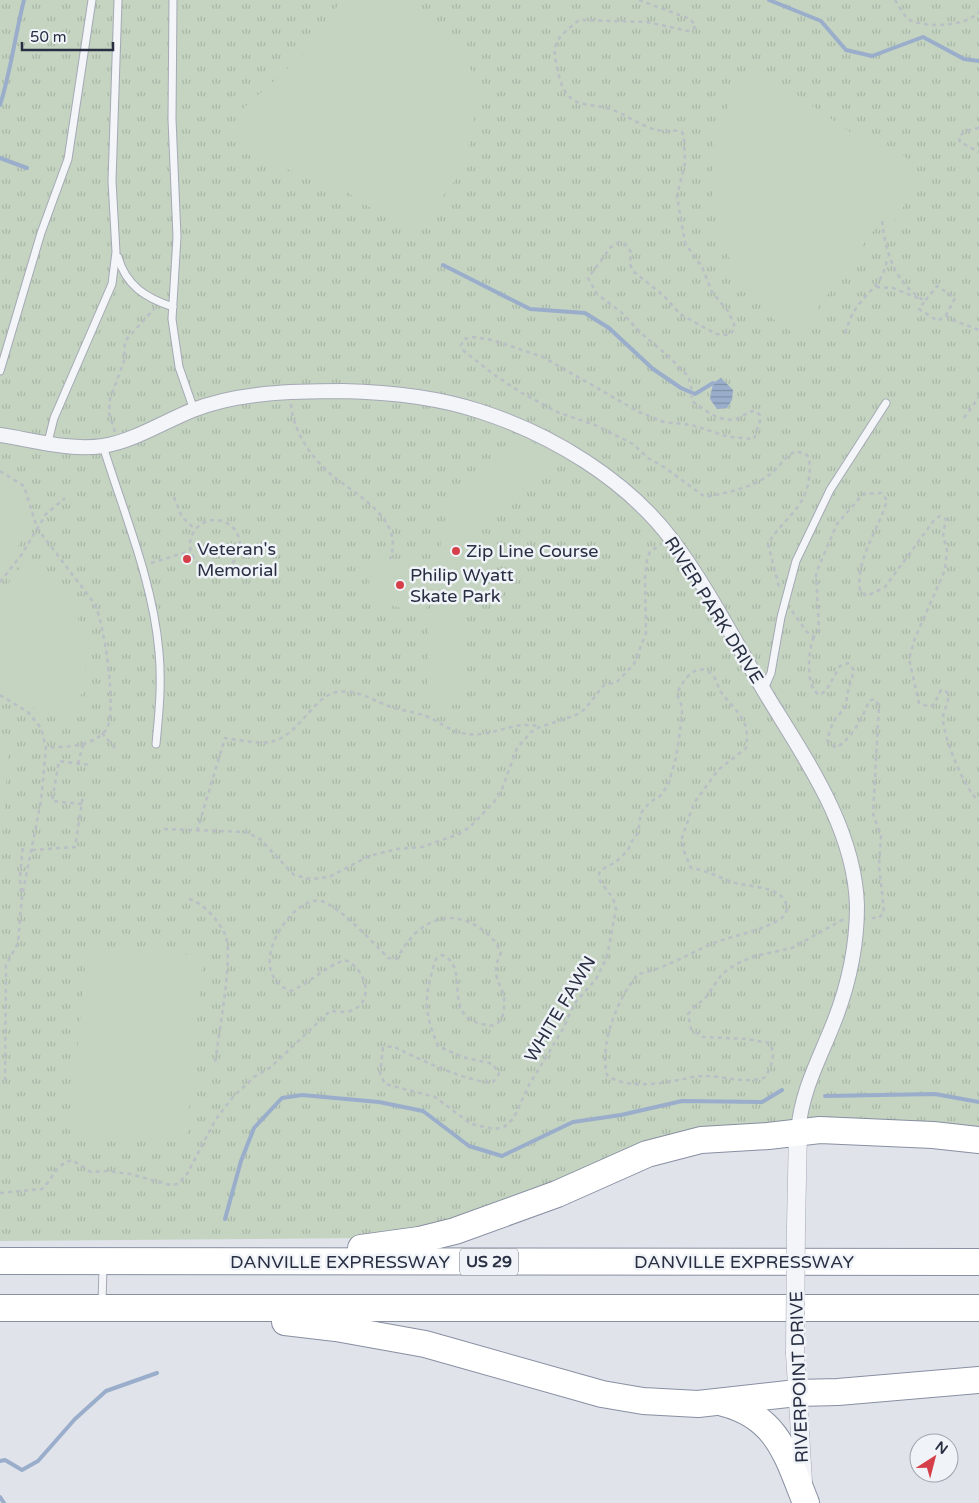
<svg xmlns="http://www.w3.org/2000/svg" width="979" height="1503" viewBox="0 0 979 1503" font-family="'Varela Round',sans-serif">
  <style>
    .grass { fill: url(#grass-tufts) }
    .pitch { fill: #c4d4c1 }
    .water { fill: url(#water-rules) }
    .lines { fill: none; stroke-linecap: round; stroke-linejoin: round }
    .stream { stroke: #9aaecc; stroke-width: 4 }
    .service-casing { stroke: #a5a9b5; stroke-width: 9 }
    .minor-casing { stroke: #a5a9b5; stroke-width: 16 }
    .tertiary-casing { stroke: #a5a9b5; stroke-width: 19 }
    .motorway-casing { stroke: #878fa2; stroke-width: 28 }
    .path { stroke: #babec5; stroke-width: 2.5; stroke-dasharray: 4 4; stroke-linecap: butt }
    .service { stroke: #f3f5f8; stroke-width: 7 }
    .minor { stroke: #f3f5f8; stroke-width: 14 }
    .tertiary { stroke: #f3f5f8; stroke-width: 18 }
    .motorway { stroke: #fff; stroke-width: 26 }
    .tertiary-bridge-casing { stroke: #a5a9b5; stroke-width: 19; stroke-linecap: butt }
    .tertiary-bridge { stroke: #f3f5f8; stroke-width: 18 }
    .poi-dot { fill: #d53f49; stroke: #f0f3f7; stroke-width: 2 }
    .labels { text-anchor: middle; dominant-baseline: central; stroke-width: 5; stroke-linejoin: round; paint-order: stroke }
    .shield { fill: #f0f3f7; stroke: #646a79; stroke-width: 1 }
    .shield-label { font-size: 16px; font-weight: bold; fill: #282f43 }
    .poi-label { font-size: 18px; fill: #282f43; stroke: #f0f3f7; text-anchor: start }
    .street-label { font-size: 18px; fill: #282f43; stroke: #f0f3f7 }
  </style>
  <defs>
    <pattern id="grass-tufts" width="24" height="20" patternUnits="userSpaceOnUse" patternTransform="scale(1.25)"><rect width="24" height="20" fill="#c4d4c1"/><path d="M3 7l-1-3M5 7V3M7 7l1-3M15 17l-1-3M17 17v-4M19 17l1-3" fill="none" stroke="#a8b6a7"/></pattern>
    <pattern id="water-rules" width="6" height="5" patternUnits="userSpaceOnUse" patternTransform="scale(1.25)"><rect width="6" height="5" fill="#9aaecc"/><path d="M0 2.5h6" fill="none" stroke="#7e8ea7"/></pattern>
  </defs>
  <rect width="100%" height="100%" fill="#e0e3ea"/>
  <polygon class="grass" points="0,0 979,0 979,1133 742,1125 678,1132 616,1154 509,1201 434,1226 367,1238 0,1241"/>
  <g class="pitch">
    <polygon points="341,0 405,0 432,19 456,47 481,85 464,169 435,206 408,232 345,191 244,153 236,115 313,46"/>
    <polygon points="746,69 770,76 867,144 874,136 912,162 913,192 888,230 878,224 798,336 772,318 733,269 712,203 714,136"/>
    <polygon points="528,440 564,461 493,512 474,529 463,643 463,706 428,698 429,616 445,520 454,501 496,469"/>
    <polygon points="0,467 28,488 33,511 29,528 7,564 0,561"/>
    <polygon points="376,555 435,570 425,614 365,599"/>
    <polygon points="27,559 55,579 74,606 87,647 83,691 66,723 0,693 0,594"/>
    <polygon points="0,734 10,735 0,864"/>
    <polygon points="87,945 203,956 186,1143 70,1132"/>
  </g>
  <polygon class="water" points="721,378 733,390 732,400 727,408 717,409 710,399 713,383"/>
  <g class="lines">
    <g class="stream">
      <polyline points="769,0 821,21 846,50 872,56 923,37 964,59 979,61"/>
      <path d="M0 105C11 71 15 35 24 0"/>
      <polyline points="0,158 27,168"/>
      <polyline points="443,265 530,309 585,313 609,328 653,369 681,388 695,394 713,383"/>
      <polyline points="825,1096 935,1094 979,1102"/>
      <polyline points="225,1219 241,1161 254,1128 282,1098 302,1095 379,1102 423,1111 469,1146 502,1156 573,1122 621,1115 682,1101 762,1102 782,1090"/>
      <polyline points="0,1461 5,1460 22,1470 38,1461 75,1419 106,1391 157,1373"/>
      <polyline points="0,1497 4,1503"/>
    </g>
    <g class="service-casing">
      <g id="service">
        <polyline points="173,0 172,119 177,237 172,319 179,367 194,410"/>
        <path d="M118 257C126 286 146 298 173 307"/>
        <polyline points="0,371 41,233 68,159 92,0"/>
        <polyline points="48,442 54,418 112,284 116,252 112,181 118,0"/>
        <path d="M103 446C124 514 153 581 159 652 162 683 159 713 156 744"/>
        <polyline points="764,689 771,673 781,617 796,561 830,490 886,403"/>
        <polyline points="102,1303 103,1267"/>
      </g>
    </g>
    <g class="minor-casing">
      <path id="minor" d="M0 435C33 440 70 451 103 446 134 441 163 422 193 410 239 392 294 391 343 391 388 392 436 397 479 411 551 434 626 479 672 540 709 589 737 646 769 699 807 761 855 830 857 906 857 948 848 988 832 1027 817 1064 802 1091 798 1131"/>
    </g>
    <g class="tertiary-casing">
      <g id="tertiary">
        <polyline points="796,1226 798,1131"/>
        <polyline points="795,1354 803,1481"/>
      </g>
    </g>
    <g class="motorway-casing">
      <g id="motorway">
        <polyline points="361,1248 419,1240 455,1231 557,1194 647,1154 701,1140 768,1136 820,1130 933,1135 979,1140"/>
        <polyline points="0,1261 979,1262"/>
        <polyline points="0,1308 979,1308"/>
        <polyline points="285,1322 336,1328 425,1344 602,1394 643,1401 698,1404 797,1393 838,1392 979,1380"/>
        <path d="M723 1403C778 1417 787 1456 806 1503"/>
      </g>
    </g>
    <g class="path">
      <path d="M639 0 690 19 696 26 692 30 688 31 647 22 579 20C560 36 550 41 557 67 559 76 561 88 568 95 577 107 594 104 607 108 625 113 643 129 663 131 670 132 675 129 682 132L684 136 685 163 677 196 685 243 702 267 712 292 727 310 734 323V330L729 335 716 334 680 314 664 296 633 271 630 264 631 252 626 245 619 242 611 247 588 278 597 294 621 312 642 334 667 355 687 375 691 384 692 401C705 410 720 423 736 419 743 417 748 411 755 411L760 415V421L754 439 729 437 692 425 664 422 639 412 543 357 492 340 474 337 464 339 461 345 464 351 493 374 522 393 557 412 595 425 633 444 648 458 664 467 705 497C730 492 753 488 773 472 781 465 785 456 796 451L807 455C811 463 810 470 809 478 805 510 783 518 768 544L779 587"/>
      <path d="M895 0C900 7 904 18 912 21 931 28 966 26 979 12"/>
      <polyline points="979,128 965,131 959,137 960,142 979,152"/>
      <path d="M882 221C886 254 895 284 925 301L919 309 938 321 946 315 955 298 937 286 925 301"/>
      <polyline points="876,287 893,288 918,298"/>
      <polyline points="946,315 950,319 979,330"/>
      <path d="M845 333C848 324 851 315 857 307 870 289 885 282 887 257"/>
      <path d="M291 404C293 432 312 459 333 476 357 496 405 519 390 559"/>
      <polyline points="964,418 979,397"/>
      <polyline points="115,432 109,413 110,399 124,361 125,341 154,309"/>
      <path d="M0 471 24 486 37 528 94 603C104 620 118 714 106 730 91 748 67 746 46 748"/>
      <polyline points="174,497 182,517 195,529"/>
      <circle cx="215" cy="545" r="25"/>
      <polyline points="151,563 190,551"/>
      <polyline points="0,582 22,554 46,514 65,498"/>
      <path d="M792 611 806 631 814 637 819 630 816 573 837 524 863 494 881 493 887 500C879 530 855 559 860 591L867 596 885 587 935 519 940 516 946 519 943 535 947 550 945 570 915 638 909 659 919 703 930 707 934 704 941 690 947 692C951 703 943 708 943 719 943 736 965 791 979 801"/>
      <path d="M814 637C808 650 805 686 819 695L826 691 840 666 848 663 854 670 847 695 846 706 833 722 827 740 836 748C852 738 862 719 869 701L874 699 879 705 873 814 881 836 879 865 884 912 879 918H869"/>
      <polyline points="0,695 28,712 41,728 46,748 41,801 22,896 18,943 6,965 5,1083"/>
      <polyline points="102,733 116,749"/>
      <polyline points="78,764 83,745"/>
      <polyline points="82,804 52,801 59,761 91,765"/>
      <polyline points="164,829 246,832 260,839 294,875 311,879 329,877 369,856 397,849 422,847 459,834 470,827 494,802 501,792 517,748 531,732 540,727 576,715 585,709 604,685 617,682 634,664 646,633 645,577 647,560 650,552 661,544"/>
      <path d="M197 831 225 738C240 740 260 745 274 741 299 734 314 696 337 692 357 689 372 700 391 707 403 711 416 712 428 717 438 721 448 729 458 732 488 742 513 718 540 727"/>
      <polyline points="32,850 75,847 83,796"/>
      <polyline points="21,892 20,877 23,845"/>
      <path d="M189 899C204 903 221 923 226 937 233 959 218 1037 215 1064"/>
      <path d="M0 1193 42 1189C55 1177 52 1167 72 1160L91 1172 107 1171 130 1174 170 1185 178 1184 187 1174 216 1119 233 1097 254 1077 271 1067 330 1011C336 1011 344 1013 350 1011 376 1003 366 968 345 960 324 967 310 983 291 991 240 972 293 894 321 901 338 905 375 944 388 958L397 959C414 925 446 904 481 929 491 936 497 942 501 953 487 981 507 984 504 1007 503 1015 503 1020 496 1024 491 1027 488 1025 482 1024 440 1015 472 967 442 955L436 959C424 996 423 1010 438 1046L462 1057 493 1064 499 1074 493 1082C474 1085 411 1056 393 1046L383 1048 380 1073 385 1084 435 1097 471 1124 495 1129 504 1127 513 1119 529 1085 563 1029 574 1004 596 979 607 957 616 909 613 898 600 881 599 874 601 870 616 862 628 850 632 841 638 833 641 813 650 802 660 796 668 785 676 758 682 717V707L677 694C683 678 701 656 716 680 718 684 718 688 720 691 736 712 751 719 746 748L718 770 694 803 682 838 683 849 691 868C706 870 718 877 732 882 750 888 787 885 787 910 785 915 782 919 777 921 757 932 735 935 714 943 689 953 665 969 638 974 618 998 599 1043 607 1075 625 1089 658 1084 679 1080 686 1079 694 1076 701 1076 722 1075 746 1085 766 1077 771 1065 777 1054 769 1043L747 1039 703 1037 691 1029 688 1014 697 1004 704 1000 722 974 736 964 755 956 792 948 844 919"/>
    </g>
    <use href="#service" class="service"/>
    <use href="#minor" class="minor"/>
    <use href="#tertiary" class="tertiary"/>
    <use href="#motorway" class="motorway"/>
    <g class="tertiary-bridge-casing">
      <polyline id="tertiary-bridge" points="795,1354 796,1226"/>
    </g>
    <use href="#tertiary-bridge" class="tertiary-bridge"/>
  </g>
  <g class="poi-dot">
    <circle cx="456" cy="551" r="5"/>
    <circle cx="187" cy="559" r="5"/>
    <circle cx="400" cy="585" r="5"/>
  </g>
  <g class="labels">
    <rect class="shield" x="460" y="1248.5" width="58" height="27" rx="4"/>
    <g class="shield-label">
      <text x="489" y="1262">US 29</text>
    </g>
    <g class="poi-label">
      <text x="197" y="549">Veteran's<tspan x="197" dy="21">Memorial</tspan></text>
      <text x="466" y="551">Zip Line Course</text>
      <text x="410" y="575">Philip Wyatt<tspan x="410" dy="21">Skate Park</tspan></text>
    </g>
    <g class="street-label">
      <text transform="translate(714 610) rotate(58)">RIVER PARK DRIVE</text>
      <text transform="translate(560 1009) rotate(-59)">WHITE FAWN</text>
      <text x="340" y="1262">DANVILLE EXPRESSWAY</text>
      <text x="744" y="1262">DANVILLE EXPRESSWAY</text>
      <text transform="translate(799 1377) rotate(-92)">RIVERPOINT DRIVE</text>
    </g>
  </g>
  <g transform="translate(934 1458) rotate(36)"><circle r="24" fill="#f0f3f7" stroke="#a0a5af"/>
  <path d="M0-4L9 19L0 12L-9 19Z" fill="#d53f49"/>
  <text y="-8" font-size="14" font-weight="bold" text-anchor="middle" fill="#282f43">N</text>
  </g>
  <path d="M22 42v8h91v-8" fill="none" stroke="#282f43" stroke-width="2.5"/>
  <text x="30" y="42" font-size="15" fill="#282f43" stroke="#f0f3f7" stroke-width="4" paint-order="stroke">50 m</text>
</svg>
